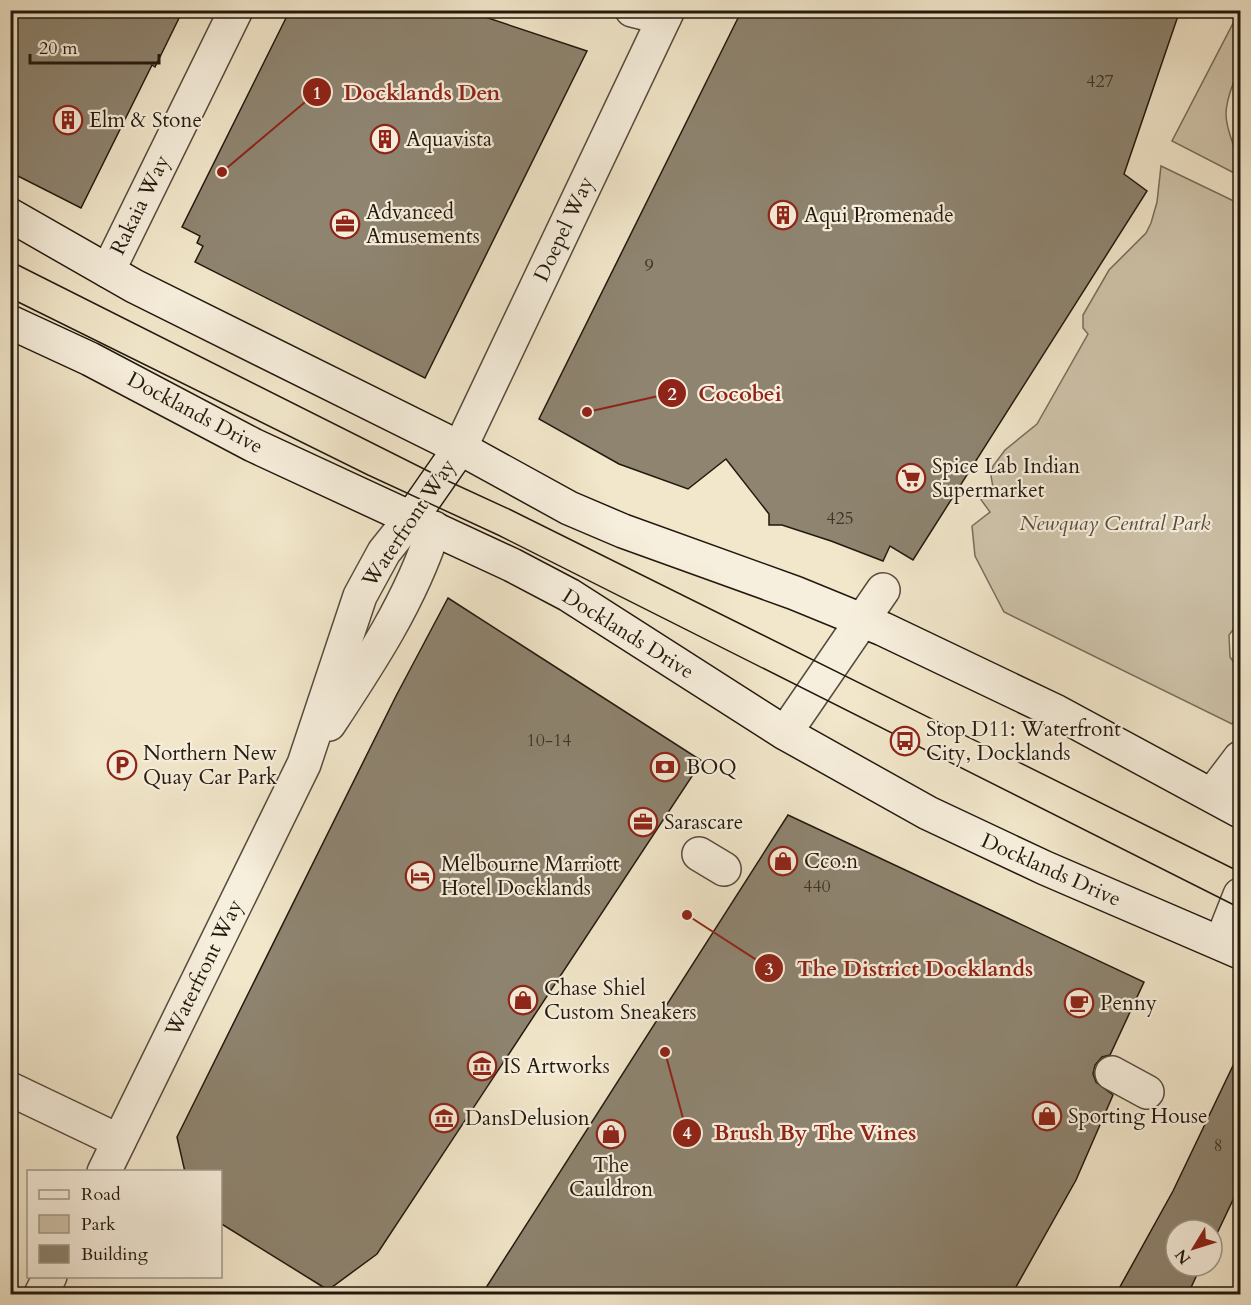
<svg xmlns="http://www.w3.org/2000/svg" width="1251" height="1305" viewBox="0 0 1251 1305" font-family="Cardo,serif">
  <style>
    .green { fill: #cfc4ab; stroke: #786e5c; stroke-width: 1.5 }
    .building { fill: #8e8470; stroke: #22190e; stroke-width: 1.5 }
    .lines { fill: none; stroke-linecap: round; stroke-linejoin: round }
    .street-casing { stroke: #564c3d; stroke-width: 36 }
    .secondary-casing { stroke: #22190e; stroke-width: 36 }
    .street { stroke: #f7efdd; stroke-width: 33 }
    .secondary { stroke: #f7efdd; stroke-width: 33 }
    .tram { stroke: #22190e; stroke-width: 1.5 }
    .labels { text-anchor: middle; dominant-baseline: central; stroke-width: 4.5; stroke-linejoin: round; paint-order: stroke }
    .number-label { font-size: 18px; fill: #3d3426 }
    .poi-label { font-size: 21px; fill: #22190e; stroke: #f7efdd; text-anchor: start }
    .street-label { font-size: 21px; fill: #22190e; stroke: #f7efdd }
    .park-label { font-size: 21px; font-style: italic; fill: #564c3d; stroke: #f7efdd }
    .leader { fill: none; stroke: #8f2418; stroke-width: 2 }
    .callout-dot { fill: #8f2418; stroke: #f7efdd; stroke-width: 2 }
    .mark-label { font-size: 18px; text-anchor: middle; font-weight: bold; fill: #fff }
    .callout-label { font-size: 22px; text-anchor: middle; font-weight: bold; fill: #8f2418; stroke: #f7efdd; stroke-width: 4.5; stroke-linejoin: round; paint-order: stroke }
  </style>
  <rect width="100%" height="100%" fill="#f2e7cb"/>
  <filter id="stains"><feTurbulence type="fractalNoise" baseFrequency=".00333" numOctaves="4"/><feColorMatrix values="0 0 0 0 .2 0 0 0 0 .09 0 0 0 0 .02 0 0 0 .5 -.17"/></filter>
  <radialGradient id="worn" r=".72"><stop offset=".6" stop-color="#630" stop-opacity="0"/><stop offset="1" stop-color="#630" stop-opacity=".3"/></radialGradient>
  <g class="green">
    <path d="M1240 10C1242 23 1243 47 1240 61 1237 79 1226 94 1226 114 1226 136 1241 154 1240 176L1172 141Z"/>
    <polygon points="1161,166 1240,204 1240,621 1229,635 1230,657 1240,671 1240,707 1232,724 1004,612 975,556 972,526 990,512 979,497 993,487 991,476 993,466 1005,450 1037,424 1088,334 1083,328 1083,315 1109,270 1146,233 1151,223 1157,202"/>
  </g>
  <g class="building">
    <polygon points="10,10 183,10 155,67 152,65 81,208 10,172"/>
    <polygon points="290,10 464,10 587,51 425,378 195,262 203,246 197,243 200,236 182,227"/>
    <polygon points="742,10 1180,10 1124,174 1147,191 913,560 890,546 883,561 831,541 782,525 769,525 769,514 726,459 688,489 619,464 539,419"/>
    <polygon points="448,598 702,761 377,1254 328,1290 220,1223 220,1172 185,1172 177,1137 396,696"/>
    <polygon points="788,815 1144,982 1110,1055 1102,1057 1095,1065 1093,1074 1096,1082 1113,1095 1076,1180 1012,1294 482,1294"/>
    <polygon points="1240,1051 1240,1185 1212,1244 1212,1230 1176,1230 1176,1266 1201,1266 1188,1294 1116,1294 1173,1191"/>
  </g>
  <g class="lines">
    <g class="street-casing">
      <g id="street">
        <polyline points="632,10 664,18"/>
        <polyline points="108,271 236,10"/>
        <polyline points="460,448 668,10"/>
        <path d="M329 724C370 662 411 600 434 528"/>
        <polyline points="785,733 883,590"/>
        <polyline points="1212,795 1240,758"/>
        <polyline points="699,854 724,869"/>
        <polyline points="1221,943 1240,895"/>
        <polyline points="1112,1073 1147,1092"/>
        <polyline points="10,1089 119,1141"/>
        <polyline points="104,1172 304,764 360,596 384,552 412,517"/>
        <polyline points="41,1294 50,1276"/>
      </g>
    </g>
    <g class="secondary-casing">
      <g id="secondary">
        <polyline points="10,215 134,286 460,448 569,508 623,531 795,593 883,629 1057,712 1240,811"/>
        <polyline points="10,322 90,359 253,445 512,565 569,595 785,733 928,813 1045,868 1240,952"/>
        <polyline points="412,517 460,448"/>
      </g>
    </g>
    <use href="#street" class="street"/>
    <use href="#secondary" class="secondary"/>
    <g class="tram">
      <polyline points="10,261 448,481 511,510 1240,872"/>
      <polyline points="10,298 368,475 498,535 1240,908"/>
    </g>
  </g>
  <defs>
    <g id="building-ring" transform="scale(1.5)"><circle r="9.5" fill="#f7efdd" stroke="#8f2418" stroke-width="1.5"/><path d="M-4-6H4V6H1V3H-1V6H-4ZM-2.5-4.3h1.7v1.8h-1.7ZM.8-4.3h1.7v1.8H.8ZM-2.5-1h1.7V.8h-1.7ZM.8-1h1.7V.8H.8Z" fill="#8f2418"/></g>
    <g id="office-ring" transform="scale(1.5)"><circle r="9.5" fill="#f7efdd" stroke="#8f2418" stroke-width="1.5"/><path d="M-6-3h4V-5.5h4V-3h4V5H-6ZM-1-4.5V-3h2v-1.5ZM-6 0V1H6V0Z" fill="#8f2418"/></g>
    <g id="supermarket-ring" transform="scale(1.5)"><circle r="9.5" fill="#f7efdd" stroke="#8f2418" stroke-width="1.5"/><path d="M-6-5.5h2.5l.6 2H6L4.5 2H-2.5L-4.4-4H-6ZM-1.5 3.2a1.3 1.3 0 1 0 .1 0ZM3 3.2a1.3 1.3 0 1 0 .1 0Z" fill="#8f2418"/></g>
    <g id="bus-ring" transform="scale(1.5)"><circle r="9.5" fill="#f7efdd" stroke="#8f2418" stroke-width="1.5"/><path d="M-5-6H5V4H4V6H2V4H-2V6H-4V4H-5ZM-3.5-4V0h7V-4ZM-3.5 1.2v1.5H-2V1.2ZM2 1.2v1.5H3.5V1.2Z" fill="#8f2418"/></g>
    <g id="parking-ring" transform="scale(1.5)"><circle r="9.5" fill="#f7efdd" stroke="#8f2418" stroke-width="1.5"/><path d="M-3.5-5.5H1a3.5 3.5 0 0 1 0 7H-1V5.5H-3.5ZM-1-3.4V-.6H.8a1.4 1.4 0 0 0 0-2.8Z" fill="#8f2418"/></g>
    <g id="bank-ring" transform="scale(1.5)"><circle r="9.5" fill="#f7efdd" stroke="#8f2418" stroke-width="1.5"/><path d="M-6-4H6V4H-6ZM0-2.3a2.3 2.3 0 1 0 0 4.6a2.3 2.3 0 1 0 0-4.6Z" fill="#8f2418"/></g>
    <g id="shop-ring" transform="scale(1.5)"><circle r="9.5" fill="#f7efdd" stroke="#8f2418" stroke-width="1.5"/><path d="M-5-2.5h2.3a2.7 3.5 0 0 1 5.4 0H5L5.5 6h-11ZM-1.5-2.5h3a1.5 2.3 0 0 0-3 0Z" fill="#8f2418"/></g>
    <g id="hotel-ring" transform="scale(1.5)"><circle r="9.5" fill="#f7efdd" stroke="#8f2418" stroke-width="1.5"/><path d="M-6-4.5h1.5V1H6V5H4.5V3h-9V5H-6ZM-4 0a1.8 1.8 0 1 1 3.6 0ZM.5 0V-2.5h3Q6-2.5 6 0Z" fill="#8f2418"/></g>
    <g id="cafe-ring" transform="scale(1.5)"><circle r="9.5" fill="#f7efdd" stroke="#8f2418" stroke-width="1.5"/><path d="M-5.5-4.5H6V0H3Q3 3.5 0 3.5H-2.5Q-5.5 3.5-5.5 0ZM3-3.2v2h1.7v-2ZM-6 4.5H4V6H-6Z" fill="#8f2418"/></g>
    <g id="museum-ring" transform="scale(1.5)"><circle r="9.5" fill="#f7efdd" stroke="#8f2418" stroke-width="1.5"/><path d="M0-6L6-3V-2H-6V-3ZM-5-1h2V3h-2ZM-1-1h2V3h-2ZM3-1h2V3H3ZM-6 4H6V6H-6Z" fill="#8f2418"/></g>
  </defs>
  <g fill-rule="evenodd">
    <use href="#building-ring" x="68" y="120"/>
    <use href="#building-ring" x="385" y="139"/>
    <use href="#building-ring" x="783" y="215"/>
    <use href="#office-ring" x="345" y="224"/>
    <use href="#supermarket-ring" x="911" y="478"/>
    <use href="#bus-ring" x="905" y="741"/>
    <use href="#parking-ring" x="122" y="765"/>
    <use href="#bank-ring" x="665" y="767"/>
    <use href="#office-ring" x="643" y="822"/>
    <use href="#shop-ring" x="783" y="861"/>
    <use href="#hotel-ring" x="420" y="876"/>
    <use href="#shop-ring" x="523" y="1000"/>
    <use href="#cafe-ring" x="1079" y="1003"/>
    <use href="#museum-ring" x="482" y="1066"/>
    <use href="#shop-ring" x="1047" y="1116"/>
    <use href="#museum-ring" x="444" y="1118"/>
    <use href="#shop-ring" x="611" y="1134"/>
  </g>
  <g class="labels">
    <g class="number-label">
      <text x="1100" y="81">427</text>
      <text x="649" y="265">9</text>
      <text x="840" y="518">425</text>
      <text x="549" y="740">10-14</text>
      <text x="817" y="886">440</text>
      <text x="1218" y="1145">8</text>
    </g>
    <g class="poi-label">
      <text x="89" y="120">Elm &amp; Stone</text>
      <text x="406" y="139">Aquavista</text>
      <text x="366" y="212">Advanced<tspan x="366" dy="24">Amusements</tspan></text>
      <text x="804" y="215">Aqui Promenade</text>
      <text x="932" y="466">Spice Lab Indian<tspan x="932" dy="24">Supermarket</tspan></text>
      <text x="926" y="729">Stop D11: Waterfront<tspan x="926" dy="24">City, Docklands</tspan></text>
      <text x="143" y="753">Northern New<tspan x="143" dy="24">Quay Car Park</tspan></text>
      <text x="686" y="767">BOQ</text>
      <text x="664" y="822">Sarascare</text>
      <text x="804" y="861">Cco.n</text>
      <text x="441" y="864">Melbourne Marriott<tspan x="441" dy="24">Hotel Docklands</tspan></text>
      <text x="544" y="988">Chase Shiel<tspan x="544" dy="24">Custom Sneakers</tspan></text>
      <text x="1100" y="1003">Penny</text>
      <text x="503" y="1066">IS Artworks</text>
      <text x="1068" y="1116">Sporting House</text>
      <text x="465" y="1118">DansDelusion</text>
      <text x="611" y="1165" text-anchor="middle">The<tspan x="611" dy="24">Cauldron</tspan></text>
    </g>
    <g class="street-label">
      <text transform="translate(140 205) rotate(-64)">Rakaia Way</text>
      <text transform="translate(564 229) rotate(-65)">Doepel Way</text>
      <text transform="translate(195 413) rotate(28)">Docklands Drive</text>
      <text transform="translate(409 523) rotate(-56)">Waterfront Way</text>
      <text transform="translate(628 634) rotate(32)">Docklands Drive</text>
      <text transform="translate(1051 870) rotate(24)">Docklands Drive</text>
      <text transform="translate(204 968) rotate(-64)">Waterfront Way</text>
    </g>
    <g class="park-label">
      <text x="1115" y="523">Newquay Central Park</text>
    </g>
  </g>
  <path class="leader" d="M222 172L317 92M587 412L672 393M687 915L769 968M665 1052L687 1133"/>
  <g class="callout-dot">
    <circle cx="222" cy="172" r="6"/>
    <circle cx="587" cy="412" r="6"/>
    <circle cx="687" cy="915" r="6"/>
    <circle cx="665" cy="1052" r="6"/>
    <circle cx="317" cy="92" r="15"/>
    <circle cx="672" cy="393" r="15"/>
    <circle cx="769" cy="968" r="15"/>
    <circle cx="687" cy="1133" r="15"/>
  </g>
  <g class="mark-label">
    <text x="317" y="99">1</text>
    <text x="672" y="400">2</text>
    <text x="769" y="975">3</text>
    <text x="687" y="1139">4</text>
  </g>
  <g class="callout-label">
    <text x="422" y="100">Docklands Den</text>
    <text x="740" y="401">Cocobei</text>
    <text x="915" y="976">The District Docklands</text>
    <text x="815" y="1140">Brush By The Vines</text>
  </g>
  <rect width="1251" height="1305" fill="none" stroke="#f2e7cb" stroke-width="36"/>
  <rect x="12" y="12" width="1227" height="1281" fill="none" stroke="#22190e" stroke-width="3"/>
  <rect x="18" y="18" width="1215" height="1269" fill="none" stroke="#22190e" stroke-width="1.5"/>
  <rect x="27" y="1170" width="195" height="108" fill="#f7efdd" stroke="#a2998a" stroke-width="1.5"/>
  <rect x="39" y="1190" width="30" height="9" fill="#f7efdd" stroke="#a2998a" stroke-width="1.5"/>
  <text x="81" y="1200" font-size="18" fill="#22190e">Road</text>
  <rect x="39" y="1215" width="30" height="18" fill="#cfc4ab" stroke="#a2998a" stroke-width="1.5"/>
  <text x="81" y="1230" font-size="18" fill="#22190e">Park</text>
  <rect x="39" y="1245" width="30" height="18" fill="#8e8470" stroke="#a2998a" stroke-width="1.5"/>
  <text x="81" y="1260" font-size="18" fill="#22190e">Building</text>
  <g transform="translate(1194 1248) rotate(232)"><circle r="28" fill="#f7efdd" stroke="#a2998a" stroke-width="1.5"/>
  <path d="M0-4.5L10 22L0 15L-10 22Z" fill="#8f2418"/>
  <text y="-9" font-size="16" font-weight="bold" text-anchor="middle" fill="#22190e">N</text>
  </g>
  <path d="M30 54v9h129v-9" fill="none" stroke="#22190e" stroke-width="3"/>
  <text x="39" y="54" font-size="18" fill="#22190e" stroke="#f7efdd" stroke-width="4.5" paint-order="stroke">20 m</text>
  <rect width="100%" height="100%" filter="url(#stains)"/>
  <rect width="100%" height="100%" fill="url(#worn)"/>
</svg>
